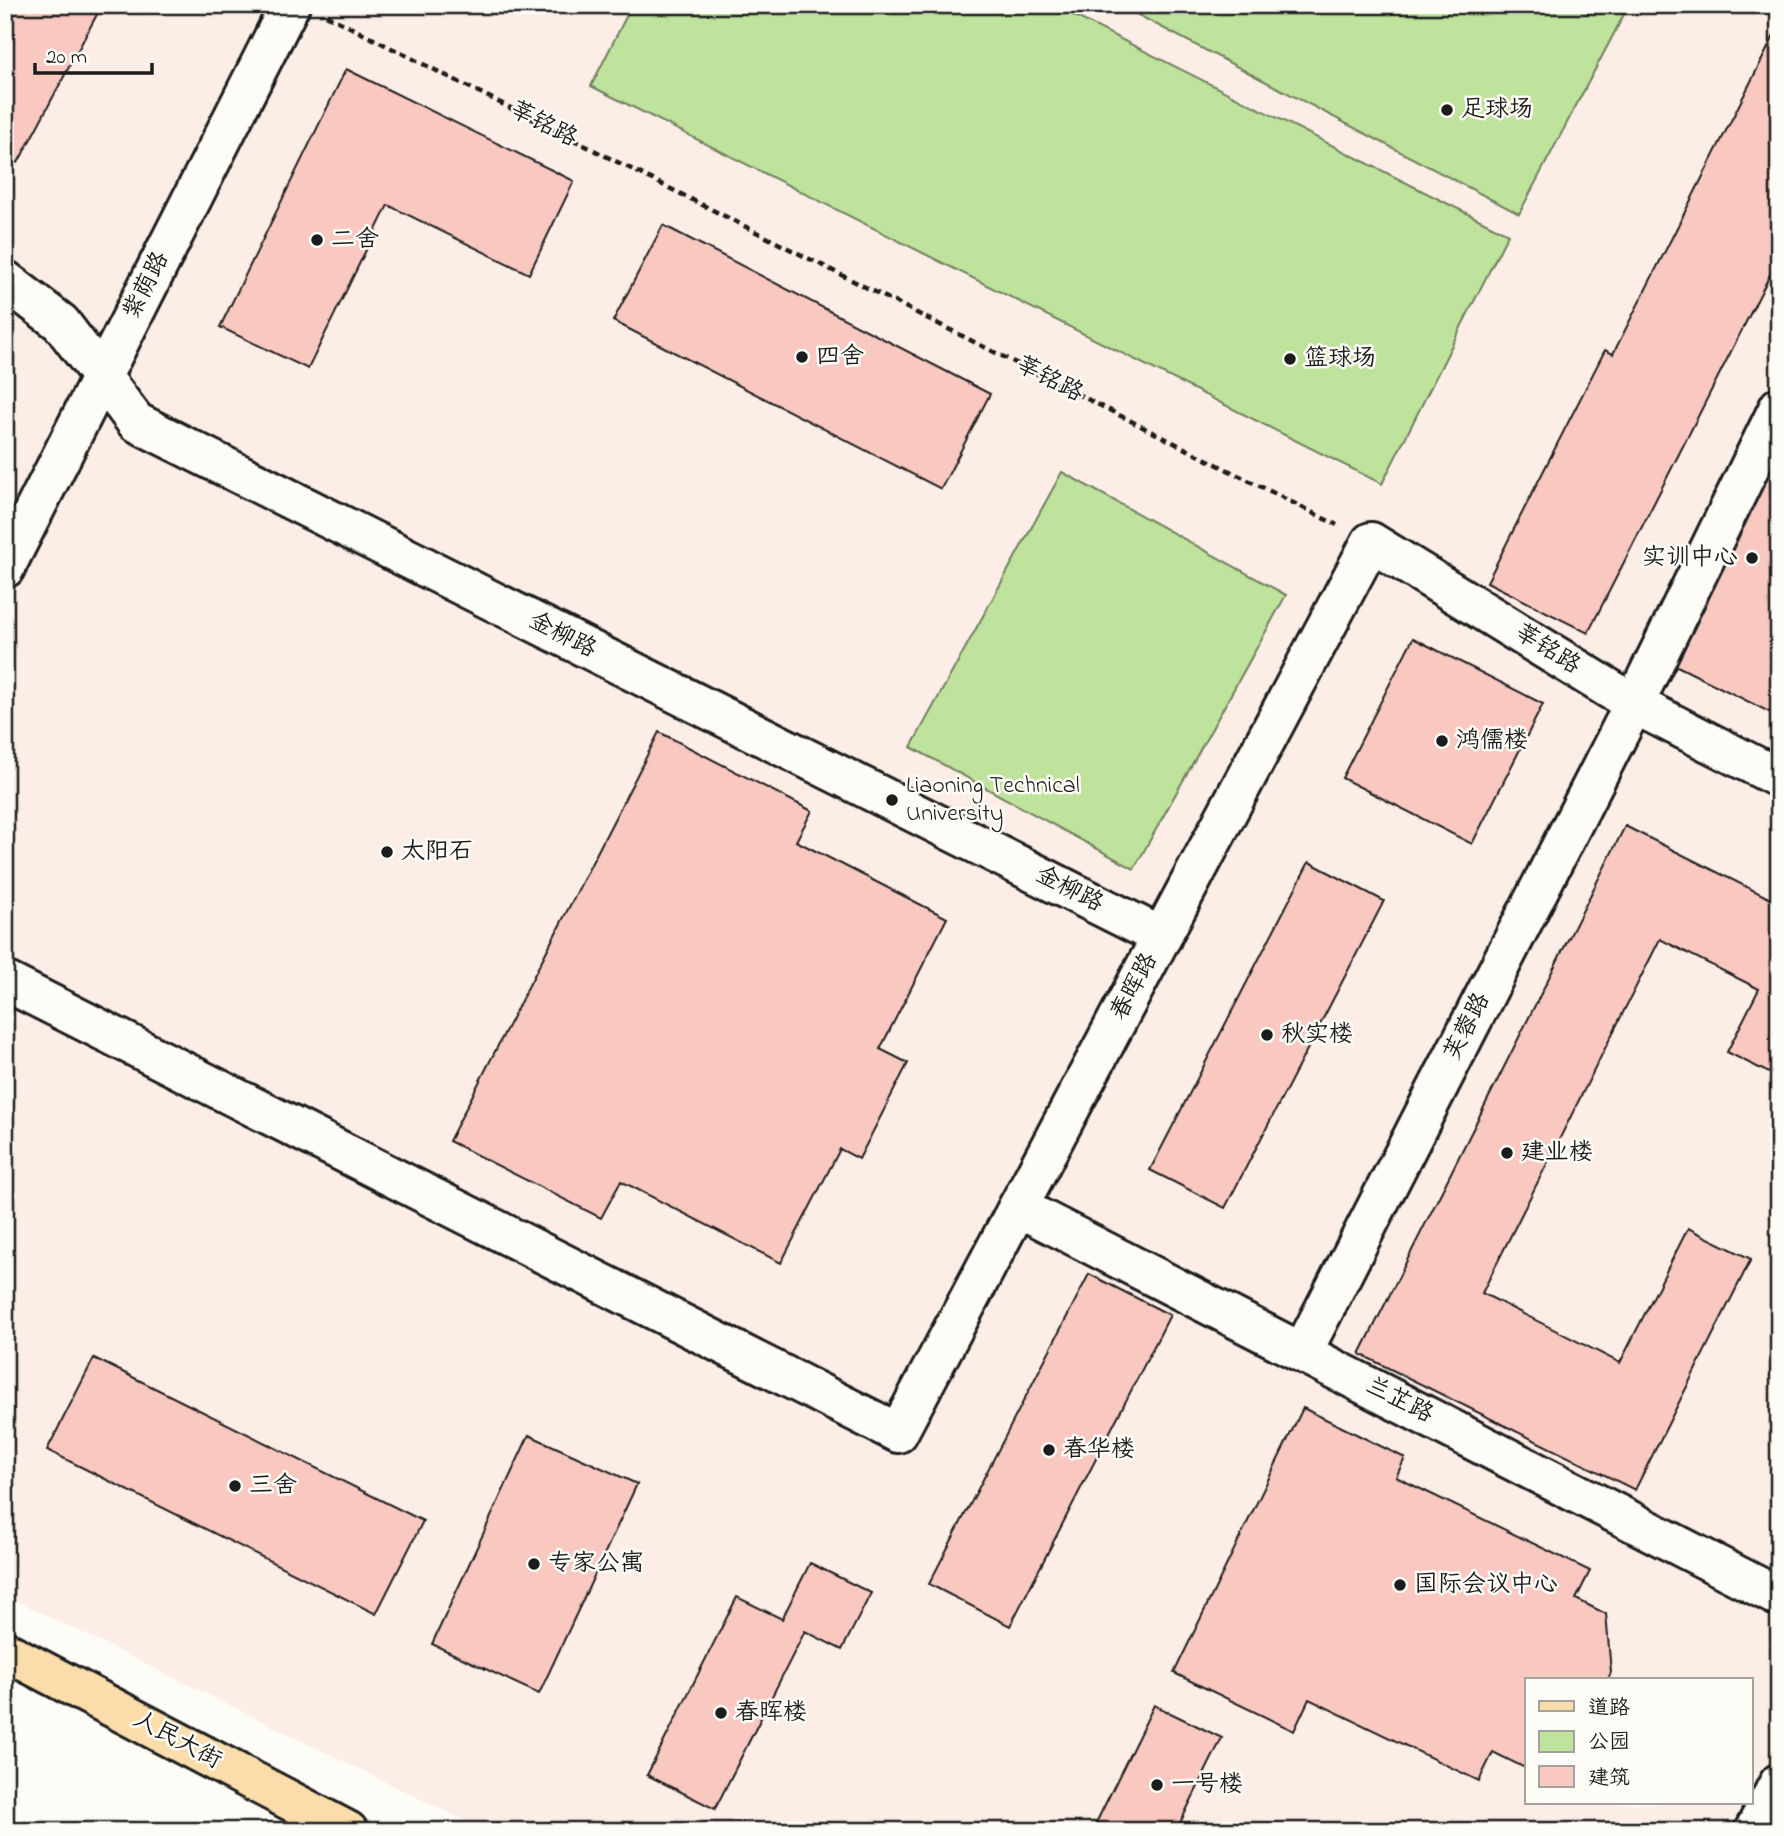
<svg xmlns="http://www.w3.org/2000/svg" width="1784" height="1836" viewBox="0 0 1784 1836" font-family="'Indie Flower','LXGW WenKai TC',sans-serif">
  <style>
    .built { fill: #fcede7; fill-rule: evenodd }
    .green { fill: #bfe29c; stroke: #6e7f5c; stroke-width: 2 }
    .building { fill: #f9c9c1; stroke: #1c1c1c; stroke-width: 2 }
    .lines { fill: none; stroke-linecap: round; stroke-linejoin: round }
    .minor-casing { stroke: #1c1c1c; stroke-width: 44 }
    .major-casing { stroke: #1c1c1c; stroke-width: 44 }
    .path { stroke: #1c1c1c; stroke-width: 4.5; stroke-dasharray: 7 5; stroke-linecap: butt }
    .minor { stroke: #fdfcf7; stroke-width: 38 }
    .major { stroke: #faddab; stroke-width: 38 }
    .poi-dot { fill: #1c1c1c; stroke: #fdfcf7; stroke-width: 2.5 }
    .labels { text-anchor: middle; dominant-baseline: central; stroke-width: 5; stroke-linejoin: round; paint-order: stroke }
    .poi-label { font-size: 24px; fill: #1c1c1c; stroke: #fdfcf7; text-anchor: start }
    .street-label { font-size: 24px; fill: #1c1c1c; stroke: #fdfcf7 }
  </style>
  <rect width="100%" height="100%" fill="#fdfcf7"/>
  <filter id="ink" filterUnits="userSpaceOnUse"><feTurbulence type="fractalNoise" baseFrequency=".0143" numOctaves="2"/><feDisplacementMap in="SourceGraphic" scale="14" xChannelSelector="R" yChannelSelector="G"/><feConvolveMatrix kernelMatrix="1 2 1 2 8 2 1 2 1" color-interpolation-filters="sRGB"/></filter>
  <g filter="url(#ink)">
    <path class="built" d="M5 5H1779V1831H486L5 1595ZM1527 1680H1751V1803H1527Z"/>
    <g class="green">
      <polygon points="632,5 1053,5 1508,234 1382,484 591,86"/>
      <polygon points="1119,5 1629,5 1519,214"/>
      <polygon points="1062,472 1286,595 1134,869 911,747"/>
    </g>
    <g class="building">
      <polygon points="5,5 102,5 18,163 5,156"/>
      <polygon points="1779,26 1779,257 1588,633 1487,582 1605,350 1613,354"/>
      <polygon points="346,69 574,181 529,274 388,205 308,369 220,327"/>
      <polygon points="663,225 990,394 941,489 613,321"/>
      <polygon points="1779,454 1779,717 1671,663"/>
      <polygon points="1413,638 1543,704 1472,844 1342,778"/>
      <polygon points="659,732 812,811 796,841 947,918 880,1049 908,1063 859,1159 840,1149 781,1263 621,1181 601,1218 449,1141"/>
      <polygon points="1625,826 1779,903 1779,1078 1727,1052 1759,989 1660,939 1482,1293 1620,1363 1688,1228 1751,1259 1635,1490 1360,1354"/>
      <polygon points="1309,862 1384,901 1225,1208 1150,1170"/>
      <polygon points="1089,1274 1170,1315 1010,1626 929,1584"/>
      <polygon points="94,1358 423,1521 376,1614 47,1450"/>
      <polygon points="1303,1408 1405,1458 1396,1477 1590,1571 1576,1599 1606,1614 1611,1672 1608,1680 1527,1680 1527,1769 1493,1752 1479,1781 1309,1699 1294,1731 1174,1673"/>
      <polygon points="529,1435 637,1484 539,1694 432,1644"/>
      <polygon points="810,1563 871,1593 842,1650 805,1631 715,1809 647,1775 737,1597 782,1619"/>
      <polygon points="1154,1705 1222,1738 1176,1831 1092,1831"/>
    </g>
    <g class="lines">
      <g class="minor-casing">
        <g id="minor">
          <polyline points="5,280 61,323 136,422 1162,937"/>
          <polyline points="5,568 290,5"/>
          <polyline points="5,981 898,1433 1371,542 1634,704 1779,778"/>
          <polyline points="1018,1207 1779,1597"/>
          <polyline points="1303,1351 1634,704 1779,407"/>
          <polyline points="1754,1831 1779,1783"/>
        </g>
      </g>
      <g class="major-casing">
        <polyline id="major" points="5,1651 348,1831"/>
      </g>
      <polyline class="path" points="326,15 1337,525"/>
      <use href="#minor" class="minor"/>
      <use href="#major" class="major"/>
    </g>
  </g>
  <g class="poi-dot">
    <circle cx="1447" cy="110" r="7"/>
    <circle cx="317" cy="240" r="7"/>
    <circle cx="802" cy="357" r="7"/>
    <circle cx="1290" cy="359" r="7"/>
    <circle cx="1752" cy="558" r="7"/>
    <circle cx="1442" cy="741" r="7"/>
    <circle cx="892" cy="800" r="7"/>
    <circle cx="387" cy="852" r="7"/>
    <circle cx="1267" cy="1035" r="7"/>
    <circle cx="1507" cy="1153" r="7"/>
    <circle cx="1049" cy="1450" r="7"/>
    <circle cx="235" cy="1486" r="7"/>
    <circle cx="534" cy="1564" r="7"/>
    <circle cx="1400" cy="1585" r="7"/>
    <circle cx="721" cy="1713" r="7"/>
    <circle cx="1157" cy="1785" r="7"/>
  </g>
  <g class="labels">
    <g class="poi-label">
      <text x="1461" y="110">足球场</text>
      <text x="331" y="240">二舍</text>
      <text x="816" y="357">四舍</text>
      <text x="1304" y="359">篮球场</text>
      <text x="1738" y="558" text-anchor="end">实训中心</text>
      <text x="1456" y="741">鸿儒楼</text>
      <text x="906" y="786">Liaoning Technical<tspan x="906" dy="28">University</tspan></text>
      <text x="401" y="852">太阳石</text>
      <text x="1281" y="1035">秋实楼</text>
      <text x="1521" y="1153">建业楼</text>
      <text x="1063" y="1450">春华楼</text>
      <text x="249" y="1486">三舍</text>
      <text x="548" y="1564">专家公寓</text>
      <text x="1414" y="1585">国际会议中心</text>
      <text x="735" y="1713">春晖楼</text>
      <text x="1171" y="1785">一号楼</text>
    </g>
    <g class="street-label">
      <text transform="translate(543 125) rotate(27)">莘铭路</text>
      <text transform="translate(147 286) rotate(-63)">紫荫路</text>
      <text transform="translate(1049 380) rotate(27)">莘铭路</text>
      <text transform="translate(562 636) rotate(27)">金柳路</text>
      <text transform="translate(1547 650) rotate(32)">莘铭路</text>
      <text transform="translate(1069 890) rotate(27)">金柳路</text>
      <text transform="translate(1135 987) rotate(-62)">春晖路</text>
      <text transform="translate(1468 1027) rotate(-63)">芙蓉路</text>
      <text transform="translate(1399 1401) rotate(27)">兰芷路</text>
      <text transform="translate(177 1741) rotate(28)">人民大街</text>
    </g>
  </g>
  <rect width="1784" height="1836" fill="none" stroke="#fdfcf7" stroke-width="28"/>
  <rect x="14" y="14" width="1756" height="1808" fill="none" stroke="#1c1c1c" stroke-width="2.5" filter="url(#ink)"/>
  <rect x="1525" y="1678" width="228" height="126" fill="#fdfcf7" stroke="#a3a29f" stroke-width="2"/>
  <rect x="1539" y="1701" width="35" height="10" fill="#faddab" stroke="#a3a29f" stroke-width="2"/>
  <text x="1588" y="1714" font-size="21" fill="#1c1c1c">道路</text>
  <rect x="1539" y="1731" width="35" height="21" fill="#bfe29c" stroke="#a3a29f" stroke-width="2"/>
  <text x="1588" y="1748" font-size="21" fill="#1c1c1c">公园</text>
  <rect x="1539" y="1766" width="35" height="21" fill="#f9c9c1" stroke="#a3a29f" stroke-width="2"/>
  <text x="1588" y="1784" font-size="21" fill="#1c1c1c">建筑</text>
  <path d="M35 63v10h117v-10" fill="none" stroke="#1c1c1c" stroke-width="3.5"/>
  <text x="46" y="63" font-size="21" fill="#1c1c1c" stroke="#fdfcf7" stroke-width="5" paint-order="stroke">20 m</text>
</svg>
